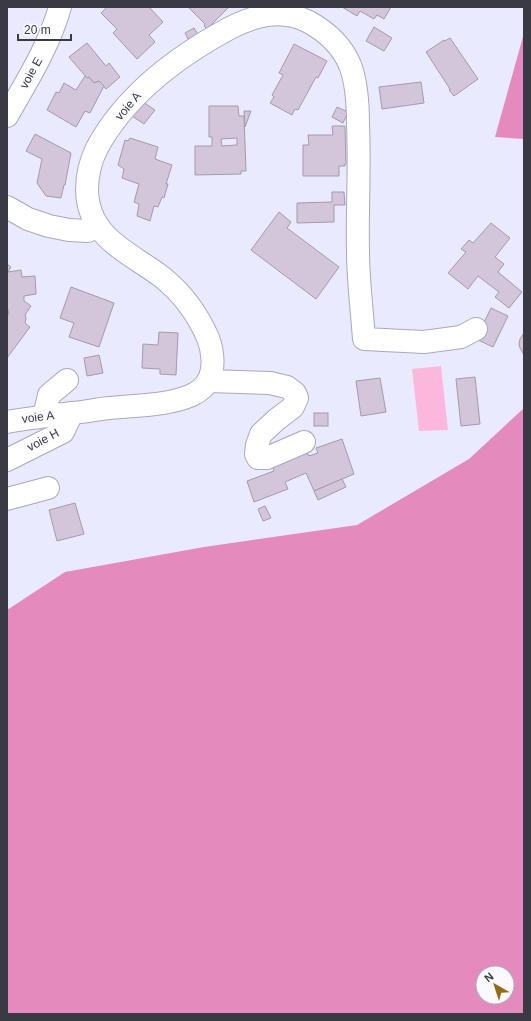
<svg xmlns="http://www.w3.org/2000/svg" width="531" height="1021" viewBox="0 0 531 1021" font-family="Helvetica,sans-serif">
  <style>
    .green { fill: #fbb8dc }
    .forest { fill: #e48abd; fill-rule: evenodd }
    .building { fill: #d3c5da; stroke: #a799ad; fill-rule: evenodd }
    .lines { fill: none; stroke-linecap: round; stroke-linejoin: round }
    .minor-casing { stroke: #a8a8bf; stroke-width: 24 }
    .minor { stroke: #fff; stroke-width: 22 }
    .labels { text-anchor: middle; dominant-baseline: central; stroke-width: 3; stroke-linejoin: round; paint-order: stroke }
    .street-label { font-size: 12px; fill: #393a43; stroke: #f9f9fe }
  </style>
  <rect width="100%" height="100%" fill="#eaeafe"/>
  <polygon class="green" points="441,366 448,430 419,431 412,369"/>
  <g class="forest">
    <polygon points="524,33 524,139 495,137"/>
    <path d="M524 408V1014H7V610L65 572 204 547 357 525 469 459ZM483 973H507V997H483Z"/>
  </g>
  <g class="building">
    <polygon points="107,7 149,7 163,22 149,35 155,42 137,59 113,33 117,29 101,13"/>
    <polygon points="188,7 227,7 228,8 207,29 204,26 205,24"/>
    <polygon points="342,7 391,7 384,19 377,15 374,19 360,11 357,16"/>
    <polygon points="374,27 392,38 384,51 366,41"/>
    <polygon points="194,28 199,36 191,40 189,38 188,39 185,33"/>
    <polygon points="450,38 478,79 454,96 449,90 450,89 426,52 444,40 445,41"/>
    <polygon points="87,43 106,66 109,63 120,77 106,89 99,81 94,83 89,77 87,78 69,57"/>
    <polygon points="294,44 327,61 318,78 316,77 298,110 295,109 292,115 270,103 274,97 272,95 283,75 279,73"/>
    <polygon points="85,76 87,78 89,77 94,83 99,81 104,86 90,113 85,111 76,127 47,110 56,92 59,93 64,83 76,90"/>
    <polygon points="421,82 424,103 382,109 379,87"/>
    <polygon points="143,102 155,110 144,124 132,116"/>
    <path d="M209 106H238L239 116H244L246 171H241V174L195 175V146H212V137H209ZM237 138V145L222 146 221 139Z"/>
    <polygon points="337,107 348,112 343,123 332,117"/>
    <polygon points="244,111 251,111 245,127"/>
    <polygon points="332,126 345,126 346,164 345,164 345,166 339,166 339,176 303,176 303,145 309,145 308,135 333,135"/>
    <polygon points="35,134 71,153 65,185 64,185 61,198 46,196 37,183 42,159 26,151"/>
    <polygon points="130,138 158,147 155,159 172,165 166,184 168,184 164,198 162,197 158,207 154,206 150,221 137,216 139,204 134,202 139,184 122,178 124,169 118,165 125,140 128,141"/>
    <polygon points="332,192 344,192 345,205 334,205 334,222 297,223 297,203 332,202"/>
    <polygon points="279,212 291,222 287,228 339,267 316,299 251,250"/>
    <polygon points="491,223 510,238 495,257 504,264 498,272 522,292 509,308 495,297 499,292 478,276 468,289 448,273 466,252 461,249 469,240 473,243"/>
    <polygon points="7,264 11,267 8,272 21,270 22,277 35,276 36,294 24,296 24,301 31,306 25,315 26,318 25,323 30,327 7,358 7,317 9,312 7,308"/>
    <polygon points="71,287 114,303 99,347 69,337 74,323 60,318"/>
    <polygon points="491,308 508,316 493,347 476,339"/>
    <polygon points="159,332 178,333 176,375 160,374 160,369 142,368 143,344 158,345"/>
    <polygon points="524,333 524,355 520,348 519,344 520,339"/>
    <polygon points="99,355 103,373 87,376 84,358"/>
    <polygon points="475,377 480,424 461,426 456,379"/>
    <polygon points="380,378 386,412 361,416 356,381"/>
    <rect x="314" y="413" width="14" height="13"/>
    <polygon points="342,439 354,474 314,491 306,473 285,482 288,489 254,502 247,481 274,471 271,461 305,448 309,456 318,453 316,448"/>
    <polygon points="342,479 346,487 318,500 314,491"/>
    <polygon points="75,503 84,534 57,541 49,510"/>
    <polygon points="265,506 271,518 263,521 258,509"/>
  </g>
  <g class="lines">
    <g class="minor-casing">
      <g id="minor">
        <path d="M7 116C27 81 49 46 60 7"/>
        <polyline points="7,207 28,219 49,226 69,230 88,231 97,225"/>
        <polyline points="208,381 270,383 287,387 295,393 297,398 293,407 276,420 261,434 257,445 256,454 258,458 267,458 304,442"/>
        <polyline points="44,416 49,395 67,380"/>
        <path d="M7 422C29 418 50 416 72 413 85 412 98 409 110 408 137 405 167 406 192 395 198 392 205 387 208 381 215 369 213 351 208 338 198 315 182 293 162 277 129 252 88 238 87 190 87 176 91 160 97 148 126 94 178 56 230 28 255 15 282 8 309 22 327 32 342 46 350 65 357 83 358 105 358 124 360 167 357 209 358 251 358 280 362 310 364 339L424 342 461 337 476 329"/>
        <polyline points="7,460 63,432 72,413"/>
        <polyline points="7,499 48,488"/>
      </g>
    </g>
    <use href="#minor" class="minor"/>
  </g>
  <g class="labels">
    <g class="street-label">
      <text transform="translate(31 73) rotate(-61)">voie E</text>
      <text transform="translate(128 106) rotate(-50)">voie A</text>
      <text transform="translate(38 417) rotate(-7)">voie A</text>
      <text transform="translate(43 440) rotate(-28)">voie H</text>
    </g>
  </g>
  <rect width="531" height="1021" fill="none" stroke="#393a43" stroke-width="16"/>
  <g transform="translate(495 985) rotate(321)"><circle r="19" fill="#f9f9fe" stroke="#acadb3"/>
  <path d="M0-3L7 15L0 10L-7 15Z" fill="#956915"/>
  <text y="-6" font-size="11" font-weight="bold" text-anchor="middle" fill="#393a43">N</text>
  </g>
  <path d="M18 34v6h53v-6" fill="none" stroke="#393a43" stroke-width="2"/>
  <text x="24" y="34" font-size="12" fill="#393a43" stroke="#f9f9fe" stroke-width="3" paint-order="stroke">20 m</text>
</svg>
